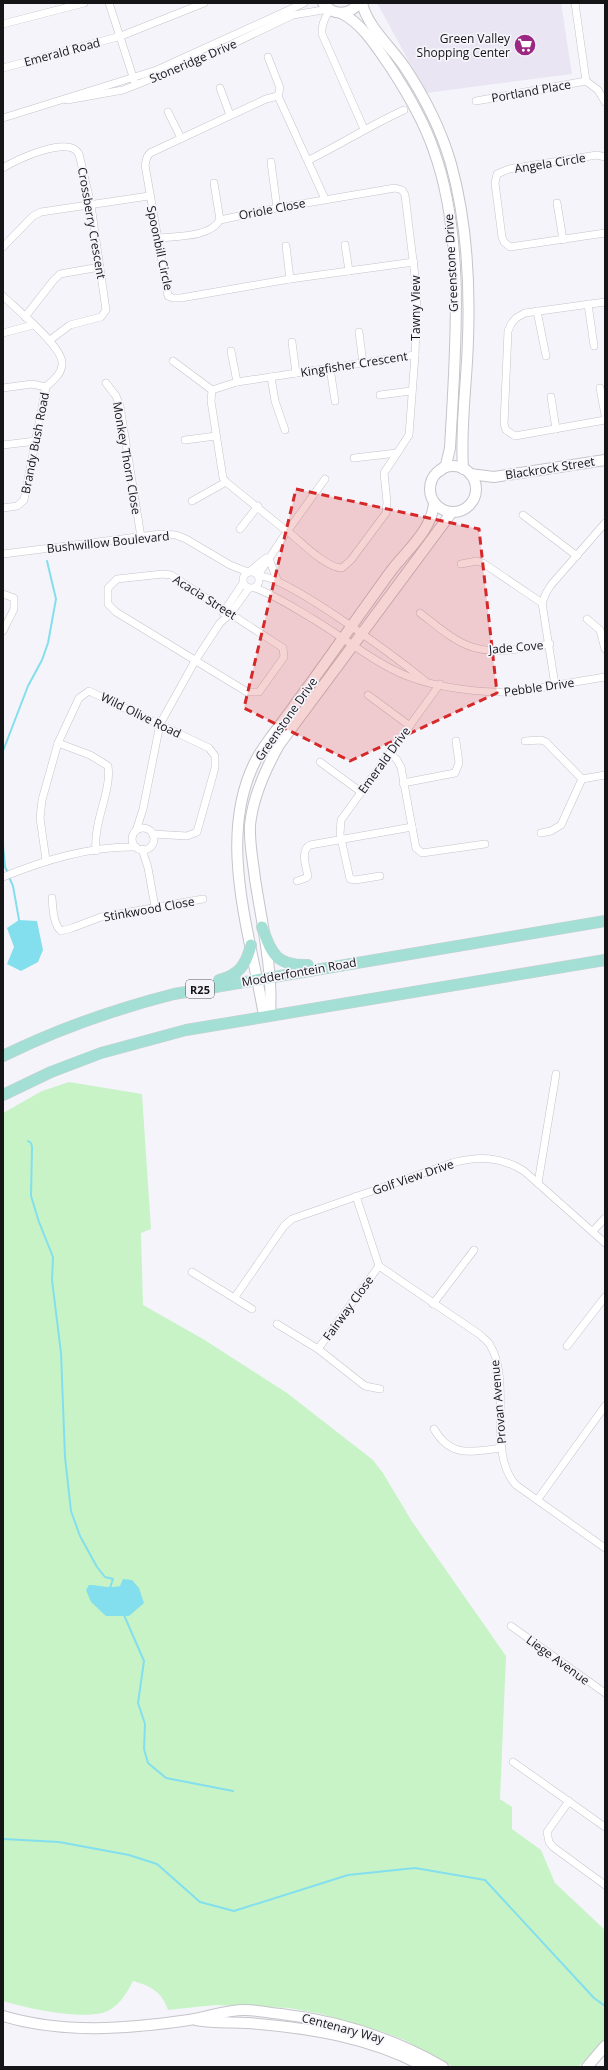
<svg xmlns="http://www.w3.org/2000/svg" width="608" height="2070" viewBox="0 0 608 2070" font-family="'Open Sans',sans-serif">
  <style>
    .built { fill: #e9e5f3 }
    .green { fill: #c8f3c7 }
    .water { fill: #83dfed }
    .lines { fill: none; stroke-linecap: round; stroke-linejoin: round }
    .stream { stroke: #83dfed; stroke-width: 2 }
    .street-casing { stroke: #c5c4ca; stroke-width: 8 }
    .secondary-casing { stroke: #c5c4ca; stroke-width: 12 }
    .primary-casing { stroke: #d0d0d1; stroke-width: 12 }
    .street { stroke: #fff; stroke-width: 7 }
    .secondary { stroke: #fff; stroke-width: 10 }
    .primary { stroke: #a4dfd6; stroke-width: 11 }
    .marked { fill: #d62828; fill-opacity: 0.2; stroke: #d62828; stroke-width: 3; stroke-dasharray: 8 5; stroke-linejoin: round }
    .labels { text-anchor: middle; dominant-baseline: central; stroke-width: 3.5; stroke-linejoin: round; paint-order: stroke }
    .shield { fill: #f5f4fb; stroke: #58575b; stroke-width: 1 }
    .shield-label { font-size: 11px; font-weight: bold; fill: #151417 }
    .poi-label { font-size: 12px; fill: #151417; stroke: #f5f4fb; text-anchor: end }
    .street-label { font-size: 12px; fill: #151417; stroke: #f5f4fb }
  </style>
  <rect width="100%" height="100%" fill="#f5f4fb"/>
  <polygon class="built" points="377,3 561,3 572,74 426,93"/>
  <path class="green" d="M69 1082 142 1094 151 1229 141 1233 143 1305 203 1339 287 1393 373 1460 383 1473 411 1520 506 1656 500 1799 512 1807V1829L541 1850 555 1883 605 1930V2040L578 2067H453L404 2040 383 2032 321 2014 289 2008 215 2005 168 2010C162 1992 151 1986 133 1981 128 1991 121 2003 111 2009 91 2023 26 2008 3 2001V1113L42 1091Z"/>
  <g class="water">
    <polygon points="19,920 37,921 43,950 38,962 21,971 7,964 14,947 7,928"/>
    <path d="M123 1579 132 1580 139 1588 144 1603 129 1616H106L91 1602 86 1590 89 1585C102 1585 106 1589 120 1586Z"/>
  </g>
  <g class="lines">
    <g class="stream">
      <polyline points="3,751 28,686 42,660 48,643 56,599 47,561"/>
      <polyline points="3,845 5,867 8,873"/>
      <polyline points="9,877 13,886 19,920"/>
      <polyline points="28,1141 31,1143 32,1147 31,1196 39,1222 53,1257 52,1280 61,1353 65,1457 71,1511 80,1536 97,1567 105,1577 113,1579 109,1591"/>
      <polyline points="124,1615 144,1661 138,1703 145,1724 144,1749 148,1763 166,1778 233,1791"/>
      <polyline points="3,1839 59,1842 129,1855 157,1864 200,1902 234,1911 348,1875 415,1868 485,1880 594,1998 605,2006"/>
    </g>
    <g class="street-casing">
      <g id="street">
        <polyline points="109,3 135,83"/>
        <polyline points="575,3 586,81 598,90 605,102"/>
        <path d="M330 10C325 17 321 25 322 34L364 129"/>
        <polyline points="3,24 84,3"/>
        <polyline points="268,57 280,88 278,96"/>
        <polyline points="3,68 121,36 204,3"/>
        <polyline points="220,88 230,115"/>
        <polyline points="67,100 123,90 199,60 293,15 329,9"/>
        <polyline points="476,101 586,81"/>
        <polyline points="168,112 181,138"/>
        <polyline points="3,118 157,70 304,3"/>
        <polyline points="605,157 597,155 509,169 497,174 495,183 502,237 504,242 510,247 605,233"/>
        <path d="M309 160C341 144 371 125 404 110"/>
        <polyline points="271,162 277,208"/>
        <path d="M3 168C17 159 69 135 79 154L91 205 106 310 101 317 70 325 50 340"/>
        <polyline points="325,199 278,96 266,99 150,153 147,157 145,165 168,296 173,298 181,298 290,279 414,262"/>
        <polyline points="557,203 563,240"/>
        <polyline points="220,220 277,208 395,188 402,190 405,195 417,293 415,355"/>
        <path d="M157 238C176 236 209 238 220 220L214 183"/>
        <polyline points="345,245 349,271"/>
        <polyline points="286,246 290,279"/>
        <polyline points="3,247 33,216 41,212 149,196"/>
        <path d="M3 296C16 309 65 348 62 365 61 375 52 381 46 387L24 500 17 506 3 508"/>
        <polyline points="605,302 525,313 516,318 511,324 508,331 504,424 506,430 515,436 605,420"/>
        <polyline points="588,304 594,346"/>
        <polyline points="537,311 546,356"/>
        <polyline points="25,317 53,281 60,274 100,267"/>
        <polyline points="359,332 363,363"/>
        <polyline points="3,333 33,325"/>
        <polyline points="292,342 296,373"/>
        <polyline points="231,351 237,382"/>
        <polyline points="173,361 212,390"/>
        <polyline points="330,368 335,401"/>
        <polyline points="271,377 275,401 285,430"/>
        <polyline points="106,383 116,396 120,406 141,537"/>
        <polyline points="3,388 32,384 46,387"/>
        <polyline points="600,388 605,415"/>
        <polyline points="380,395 411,391"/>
        <polyline points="551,397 556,429"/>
        <polyline points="185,440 216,436"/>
        <polyline points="3,445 36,441"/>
        <polyline points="354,458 397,453"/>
        <polyline points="192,501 226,482"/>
        <polyline points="523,515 577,556"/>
        <polyline points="240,529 258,506"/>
        <path d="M284 529 226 482 223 478 211 401 212 390 237 382 415 355 409 435 384 473 387 502 386 513 351 560 342 568C327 568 303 544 291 534"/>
        <polyline points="289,529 325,479"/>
        <polyline points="3,554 161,534 176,535 186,539 230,565 248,572"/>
        <polyline points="269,559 278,582"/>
        <polyline points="461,564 477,561 483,563 542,603"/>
        <circle cx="251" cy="580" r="8"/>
        <polyline points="249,572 266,558"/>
        <polygon points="163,574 171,575 283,648 284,657 259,692 247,692 116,612 108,604 108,588 117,579"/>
        <polyline points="258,575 284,536"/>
        <path d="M259 576C287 576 398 659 424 680"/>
        <path d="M255 588C275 595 294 608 313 619 343 637 376 664 407 676 437 688 482 693 515 692L605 677"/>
        <polyline points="3,594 14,598 14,609 3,631"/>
        <polyline points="223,613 243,583"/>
        <path d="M420 613C436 625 453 641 472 647 497 655 524 648 550 644"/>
        <polyline points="587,619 600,630 605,649"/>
        <polyline points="555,685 542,603 546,593 551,585 605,523"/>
        <polyline points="368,695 410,726"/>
        <polyline points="525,741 541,740 546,742 582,779"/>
        <path d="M58 743 90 755 108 766C112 791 93 821 96 851"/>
        <polyline points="320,762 361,792"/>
        <polyline points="582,779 605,775"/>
        <polyline points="403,783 455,773 459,763 456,741"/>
        <polyline points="412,827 416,848 422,853 485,844"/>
        <circle cx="143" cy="839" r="11"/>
        <polyline points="136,831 143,809 160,724 195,661 220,623 231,613 249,588"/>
        <polyline points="541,833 551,831 561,825 582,779"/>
        <polyline points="142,849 148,868 155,907"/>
        <polyline points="46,860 40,818 42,800 58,743 79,698 89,691 209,748 215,756 215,768 197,832 187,836 153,834"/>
        <polyline points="380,876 355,880 350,879 340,834 341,820 440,684"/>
        <path d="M3 877C45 860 90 846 136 847"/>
        <path d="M297 881 306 878 308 876C306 867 300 850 310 845L412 827 401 767 397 760 390 753"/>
        <path d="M52 898C53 908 53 924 61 931L72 928 101 917 203 899"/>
        <polyline points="538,1183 556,1074"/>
        <path d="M356 1196 379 1266 479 1334C483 1338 488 1341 490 1345 513 1382 486 1453 516 1485L605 1548"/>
        <polyline points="593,1231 605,1218"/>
        <polyline points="192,1272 252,1309"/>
        <path d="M235 1297 284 1226 292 1219 452 1163C478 1156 500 1156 524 1171L605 1243"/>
        <polyline points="433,1304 474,1250"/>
        <polyline points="277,1324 318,1349 365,1386 380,1389"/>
        <polyline points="567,1346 605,1297"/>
        <polyline points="318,1349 379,1266"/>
        <path d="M434 1429C451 1459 473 1451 502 1448"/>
        <polyline points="538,1499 605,1406"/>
        <polyline points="511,1626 605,1693"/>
        <polyline points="513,1762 605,1827"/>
        <polyline points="569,1801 547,1832 549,1842 553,1847 605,1885"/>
      </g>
    </g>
    <g class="secondary-casing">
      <g id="secondary">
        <path d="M323 3C333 16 349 16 359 3"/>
        <path d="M362 3C367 26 390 46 404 66 424 96 441 129 451 164 466 218 470 283 468 339 467 382 460 426 463 469"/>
        <path d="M341 13C363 24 377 48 391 68 408 94 424 121 434 151 466 240 455 355 450 448L446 465 440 471"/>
        <circle cx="453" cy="489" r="23"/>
        <polyline points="470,474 494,477 605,460"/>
        <path d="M270 1015C273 970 262 924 255 879 253 861 249 843 250 825 253 796 265 770 279 745L452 512"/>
        <path d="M264 1016C251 935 215 836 257 758 261 751 266 744 271 737 312 683 351 626 391 571 407 550 432 530 434 503"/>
        <path d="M3 2016C63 2034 127 2029 189 2020 208 2017 225 2010 245 2010 257 2010 269 2013 281 2014 339 2021 393 2038 443 2067"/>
        <path d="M196 2020C213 2023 231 2022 248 2023 309 2028 370 2037 425 2067"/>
        <polyline points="587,2067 605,2046"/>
      </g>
    </g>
    <g class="primary-casing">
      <g id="primary">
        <path d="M262 927C272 954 276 966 308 965"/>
        <path d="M219 980C239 975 246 965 251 945"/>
        <path d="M3 1056C58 1029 115 1009 174 994L605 921"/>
        <polyline points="3,1095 51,1072 101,1053 186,1030 605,960"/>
      </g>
    </g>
    <use href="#street" class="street"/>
    <use href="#secondary" class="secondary"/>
    <use href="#primary" class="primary"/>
  </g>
  <path class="marked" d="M296 489 479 529 497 693 350 761 244 708Z"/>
  <defs>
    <g id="supermarket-disc" transform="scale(1.15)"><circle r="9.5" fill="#9c2783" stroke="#f5f4fb"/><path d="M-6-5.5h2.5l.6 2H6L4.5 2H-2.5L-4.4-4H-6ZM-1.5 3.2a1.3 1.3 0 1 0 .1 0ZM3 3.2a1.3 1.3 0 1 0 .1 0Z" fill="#fff"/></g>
  </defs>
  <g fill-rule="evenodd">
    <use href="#supermarket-disc" x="525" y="45"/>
  </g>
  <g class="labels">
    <rect class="shield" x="186" y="980" width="28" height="18" rx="3"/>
    <g class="shield-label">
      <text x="200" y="989">R25</text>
    </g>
    <g class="poi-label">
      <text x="510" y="38">Green Valley<tspan x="510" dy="14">Shopping Center</tspan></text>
    </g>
    <g class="street-label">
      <text transform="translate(62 52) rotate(-15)">Emerald Road</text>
      <text transform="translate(193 61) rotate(-23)">Stoneridge Drive</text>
      <text transform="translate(531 91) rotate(-10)">Portland Place</text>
      <text transform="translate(550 163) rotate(-9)">Angela Circle</text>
      <text transform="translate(272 209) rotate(-11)">Oriole Close</text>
      <text transform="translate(92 223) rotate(80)">Crossberry Crescent</text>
      <text transform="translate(160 248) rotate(78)">Spoonbill Circle</text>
      <text transform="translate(451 263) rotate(-93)">Greenstone Drive</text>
      <text transform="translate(415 308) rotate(-90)">Tawny View</text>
      <text transform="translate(354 364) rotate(-9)">Kingfisher Crescent</text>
      <text transform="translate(35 443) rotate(-79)">Brandy Bush Road</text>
      <text transform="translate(127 458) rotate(80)">Monkey Thorn Close</text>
      <text transform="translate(550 468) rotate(-9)">Blackrock Street</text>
      <text transform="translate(108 542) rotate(-6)">Bushwillow Boulevard</text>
      <text transform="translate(205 597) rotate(32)">Acacia Street</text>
      <text transform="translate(516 647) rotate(-5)">Jade Cove</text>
      <text transform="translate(539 687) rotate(-8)">Pebble Drive</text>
      <text transform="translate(141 715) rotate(26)">Wild Olive Road</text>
      <text transform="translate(286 719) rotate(-55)">Greenstone Drive</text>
      <text transform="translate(384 760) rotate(-54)">Emerald Drive</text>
      <text transform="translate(149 909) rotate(-10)">Stinkwood Close</text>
      <text transform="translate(299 972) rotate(-10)">Modderfontein Road</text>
      <text transform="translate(413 1177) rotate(-19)">Golf View Drive</text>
      <text transform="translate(348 1308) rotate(-54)">Fairway Close</text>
      <text transform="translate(498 1402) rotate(-95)">Provan Avenue</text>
      <text transform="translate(558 1660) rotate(36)">Liege Avenue</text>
      <text transform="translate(343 2028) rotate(15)">Centenary Way</text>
    </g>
  </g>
  <rect width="608" height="2070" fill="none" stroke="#151417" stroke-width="8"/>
</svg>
